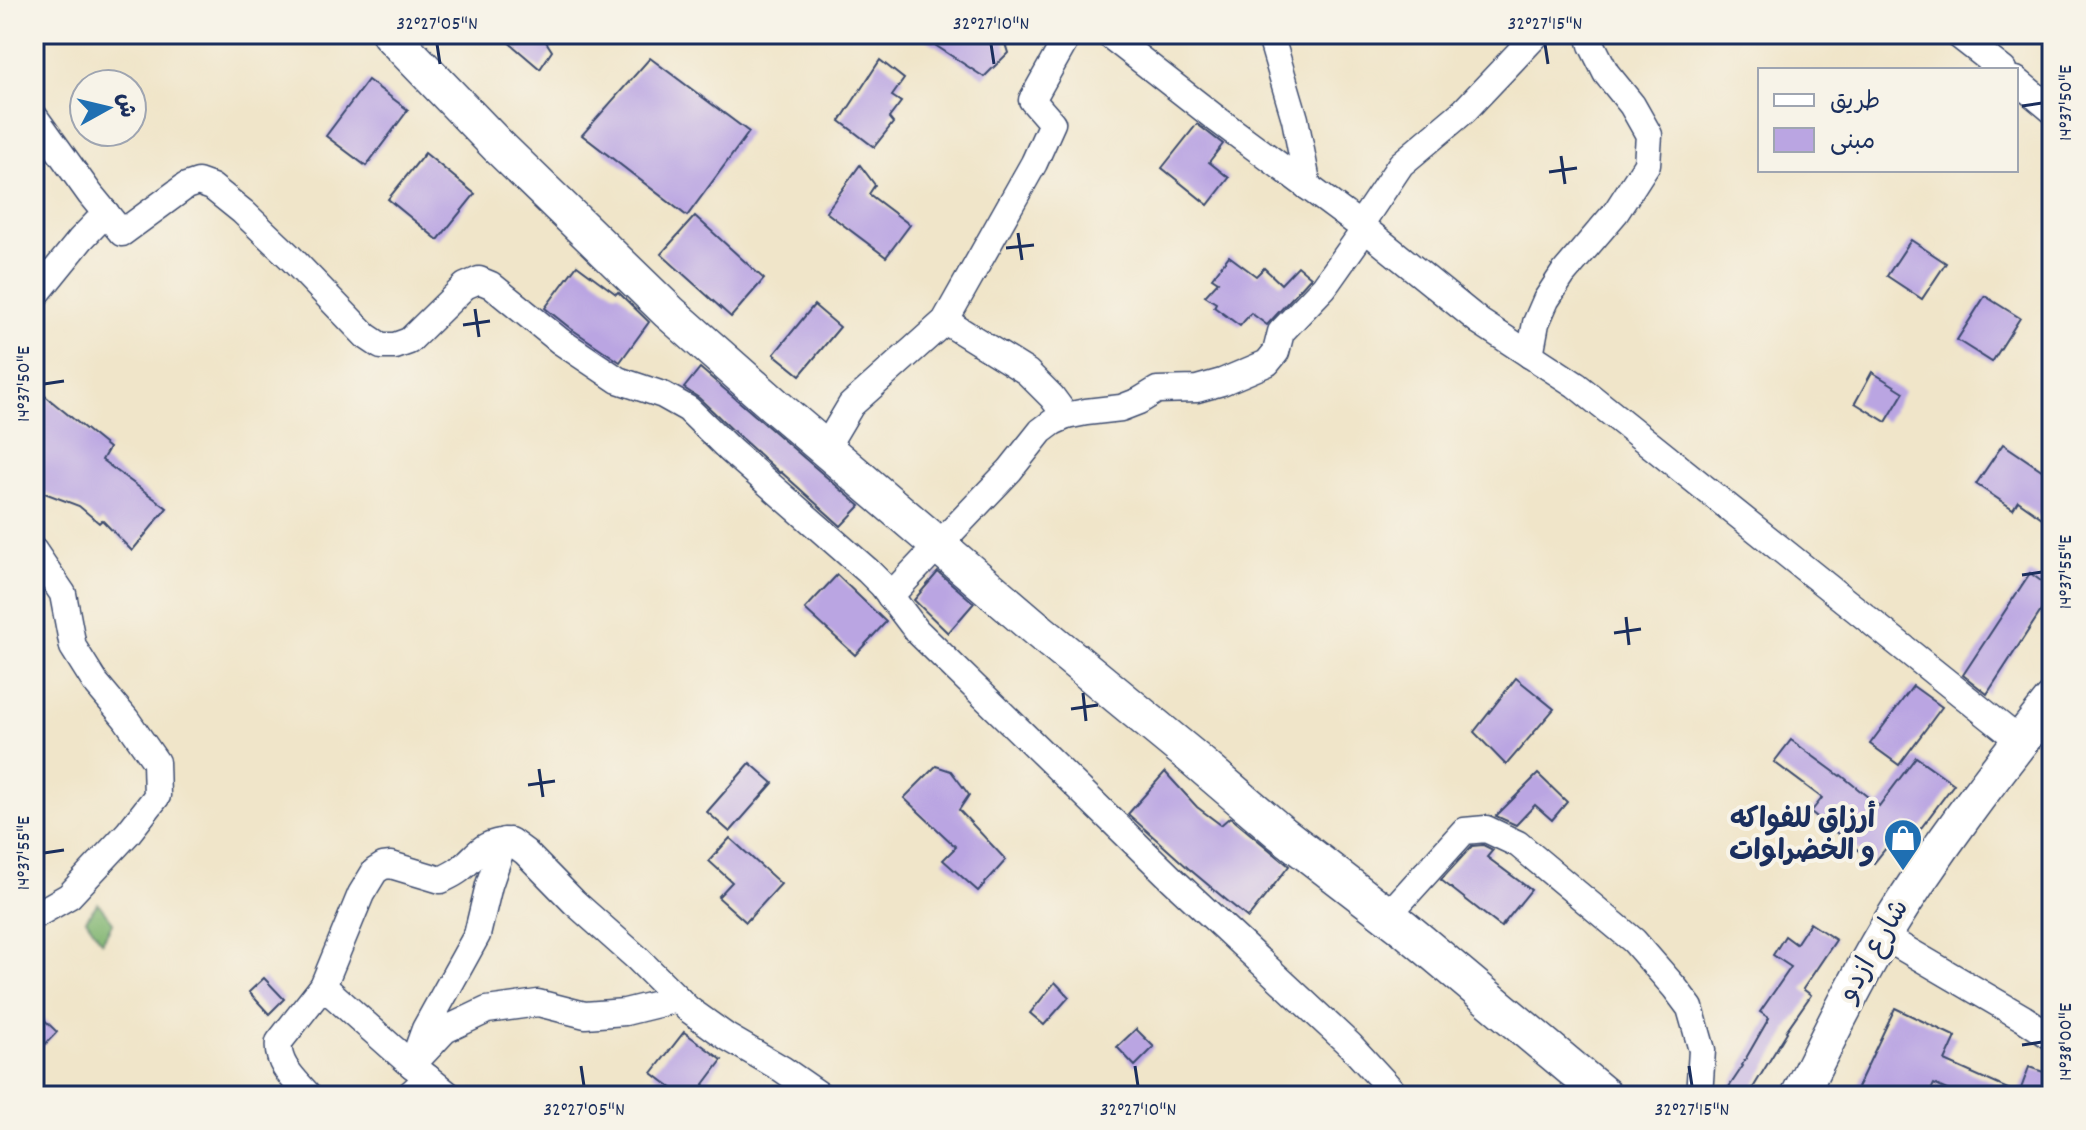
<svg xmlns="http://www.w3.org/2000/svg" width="2086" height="1130" viewBox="0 0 2086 1130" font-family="Dekko,'Playpen Sans Arabic',sans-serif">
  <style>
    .forest { fill: #82b672; stroke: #4e7268; stroke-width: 2 }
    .building { fill: #baa5e2 }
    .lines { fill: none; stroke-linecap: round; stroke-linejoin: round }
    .street-casing { stroke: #3b4a6e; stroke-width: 29 }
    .secondary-casing { stroke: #3b4a6e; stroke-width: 39 }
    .street { stroke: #fff; stroke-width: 26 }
    .secondary { stroke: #fff; stroke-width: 36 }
    .ticks { fill: none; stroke: #1b2f5e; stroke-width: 3 }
    .labels { text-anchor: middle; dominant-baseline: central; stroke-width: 8; stroke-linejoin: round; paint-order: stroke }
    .poi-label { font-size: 28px; font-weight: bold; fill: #1b2f5e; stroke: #f7f3e8; text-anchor: end }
    .street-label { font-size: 28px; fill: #1b2f5e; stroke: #f7f3e8 }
    .neatline { fill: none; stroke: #1b2f5e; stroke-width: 3 }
    .ticks-label { font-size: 20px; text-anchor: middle; fill: #1b2f5e }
  </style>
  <rect width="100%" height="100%" fill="#f7f3e8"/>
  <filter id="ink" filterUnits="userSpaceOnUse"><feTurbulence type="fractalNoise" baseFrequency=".0125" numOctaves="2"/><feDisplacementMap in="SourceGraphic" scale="16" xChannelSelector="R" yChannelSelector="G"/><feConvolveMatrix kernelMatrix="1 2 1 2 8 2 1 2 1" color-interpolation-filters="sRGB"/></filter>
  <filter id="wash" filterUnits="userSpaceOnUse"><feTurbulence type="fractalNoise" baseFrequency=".006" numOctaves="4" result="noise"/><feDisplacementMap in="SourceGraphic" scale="32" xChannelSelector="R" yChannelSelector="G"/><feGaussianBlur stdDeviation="1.8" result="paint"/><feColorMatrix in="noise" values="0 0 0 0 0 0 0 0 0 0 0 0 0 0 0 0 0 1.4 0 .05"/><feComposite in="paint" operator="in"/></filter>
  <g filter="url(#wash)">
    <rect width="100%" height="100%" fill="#f0e5c9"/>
    <polygon class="forest" points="98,903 113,922 102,942 86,919"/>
    <g id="blocks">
      <g class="building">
        <polygon points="499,34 541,34 552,51 540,69"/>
        <polygon points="918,34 1002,34 1008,53 984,77"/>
        <polygon points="650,58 749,132 687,216 582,135"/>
        <polygon points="880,60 904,79 892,96 901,102 889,118 893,123 874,147 840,121"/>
        <polygon points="368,80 408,110 366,166 326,136"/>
        <polygon points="1197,124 1223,144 1209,162 1229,178 1208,205 1162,168"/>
        <polygon points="425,153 475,194 438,240 388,199"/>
        <polygon points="860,165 875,185 869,194 910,225 886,257 826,212"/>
        <polygon points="695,216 764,279 731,317 661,254"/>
        <polygon points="1911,240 1946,263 1922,299 1887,276"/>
        <polygon points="1229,256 1256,276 1264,268 1281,284 1298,266 1311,277 1267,325 1251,313 1240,326 1214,307 1216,303 1205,296 1218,282 1212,278"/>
        <polygon points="577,265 616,294 618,292 649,322 620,362 570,328 545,308"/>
        <polygon points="1985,296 2020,318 1992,362 1957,340"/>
        <polygon points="814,305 840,327 800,375 774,354"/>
        <polygon points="700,368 860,506 841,526 781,472 780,473 741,438 699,398 684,388"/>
        <polygon points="1872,372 1904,392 1886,422 1855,403"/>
        <polygon points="34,387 109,448 102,460 167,508 132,551 102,520 99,523 79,506 34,489"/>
        <polygon points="2003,444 2052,477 2052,525 2018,501 2013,509 1976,484"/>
        <polygon points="938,572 974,603 948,633 914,600"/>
        <polygon points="2030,573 2052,589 2052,594 1987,694 1963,675"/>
        <polygon points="837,575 886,622 855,655 805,609"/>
        <polygon points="1516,678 1554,709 1506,765 1474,732"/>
        <polygon points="1913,686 1942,707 1899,765 1870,744"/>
        <polygon points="1791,740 1840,776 1841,775 1879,806 1916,757 1954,784 1918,832 1906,823 1874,863 1811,812 1822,798 1774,762"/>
        <polygon points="750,763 773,783 730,832 707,812"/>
        <polygon points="936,766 951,771 969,795 959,810 1006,860 978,891 943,860 956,847 904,798"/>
        <polygon points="1165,772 1197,807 1221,825 1230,817 1289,866 1248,918 1188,868 1128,814"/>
        <polygon points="1538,774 1567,802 1552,820 1535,805 1516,825 1496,816"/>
        <polygon points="730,838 781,884 746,922 718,897 732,882 709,861"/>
        <polygon points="1483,845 1493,850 1487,857 1531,890 1501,927 1441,880 1472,846"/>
        <polygon points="1810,923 1836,940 1803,989 1811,995 1786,1031 1787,1032 1748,1096 1723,1096 1743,1066 1742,1065 1769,1018 1760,1012 1791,967 1773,955 1785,936 1796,944"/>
        <polygon points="264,978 284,999 269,1014 249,992"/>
        <polygon points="1055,982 1069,997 1044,1025 1030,1013"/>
        <polygon points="1895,1008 1956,1037 1945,1061 2019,1094 2029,1067 2052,1075 2052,1096 1960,1096 1934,1084 1928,1096 1853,1096"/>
        <polygon points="34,1010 57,1032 34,1056"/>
        <polygon points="1136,1029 1154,1047 1135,1066 1117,1047"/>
        <polygon points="684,1032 722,1060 695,1096 682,1096 652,1073"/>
      </g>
    </g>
  </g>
  <g filter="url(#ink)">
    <use href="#blocks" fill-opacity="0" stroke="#3b4a6e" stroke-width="2"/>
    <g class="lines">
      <g class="street-casing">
        <g id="street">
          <polyline points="1108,34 1214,117 1365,229 1480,322 1576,385 2020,741"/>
          <polyline points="1270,34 1295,119 1308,187"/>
          <polyline points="1957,34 2003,70"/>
          <polyline points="2016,80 2052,110"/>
          <polyline points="34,116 90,194 122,233 186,186 198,182 212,187 243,212 289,256 366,336 381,346 395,346 409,341 465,286 479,280 491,285 560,341 618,380 663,395 688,409 730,450 868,571 882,585 917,631 1173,880 1350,1045 1397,1096"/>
          <polyline points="1360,225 1401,164 1464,111 1537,34"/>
          <polyline points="34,297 81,239 106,213"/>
          <polyline points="945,321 1027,372 1052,397 1066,416"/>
          <polyline points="1530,355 1536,323 1546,300 1563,274 1616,212 1647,164 1649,135 1632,105 1606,73 1592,45 1589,34"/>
          <polyline points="826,447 851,405 945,321 1034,163 1052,123 1032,100 1069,34"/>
          <polyline points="34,551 63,594 73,647 95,682 126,719 156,762 157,796 128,833 69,896 34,916"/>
          <polyline points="890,596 1010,470 1041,431 1053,422 1066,416 1086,412 1121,408 1139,401 1157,390 1197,389 1222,382 1267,363 1276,352 1281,332 1324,287 1365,229"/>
          <polyline points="1387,916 1464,831 1486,829 1518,844 1634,941 1654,964 1675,988 1690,1008 1702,1050 1699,1096"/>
          <polyline points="1883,936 2023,1018 2052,1037"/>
          <polyline points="323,986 406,1060 450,1096"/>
          <polyline points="417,1051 425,1029 477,935 489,885 504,841"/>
          <polyline points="412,1065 445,1030 487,1010 538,1003 585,1015 625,1012 678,999"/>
          <path d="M309 1096C295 1080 276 1064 279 1042L323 986 361 894 375 871 383 866 391 865 441 880C447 877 454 874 459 870 480 854 479 843 510 841L525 852 574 902 637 958 688 1009 727 1037 782 1069 821 1096"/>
          <polyline points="408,1096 428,1078"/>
        </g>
      </g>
      <g class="secondary-casing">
        <g id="secondary">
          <polyline points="390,34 498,146 669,312 781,411 1039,631 1191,756 1281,833 1404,928 1605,1096"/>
          <path d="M1799 1096C1826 1042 1853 986 1884 934 1934 852 1992 776 2052 701"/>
        </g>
      </g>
      <use href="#street" class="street"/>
      <use href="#secondary" class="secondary"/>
    </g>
  </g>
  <path class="ticks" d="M437 44 440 64M991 44 994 64M1545 44 1548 64M2022 106 2042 103M1561 156 1565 184M1549 172 1577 168M1018 233 1022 260M1006 248 1034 245M475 309 479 337M463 325 490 321M44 384 64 381M2022 575 2042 572M1626 617 1629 645M1614 633 1641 629M1083 693 1086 721M1071 709 1098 705M539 769 543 797M528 785 555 781M44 853 64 850M2022 1045 2042 1042M581 1066 584 1086M1135 1066 1138 1086M1689 1066 1692 1086"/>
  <defs>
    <g id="shop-pin" transform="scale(2)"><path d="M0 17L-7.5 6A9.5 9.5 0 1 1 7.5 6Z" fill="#1f6fb2" stroke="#f7f3e8"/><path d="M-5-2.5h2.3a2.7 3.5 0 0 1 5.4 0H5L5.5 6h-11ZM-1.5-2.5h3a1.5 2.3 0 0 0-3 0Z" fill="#fff"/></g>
  </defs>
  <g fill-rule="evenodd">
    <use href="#shop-pin" x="1903" y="838"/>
  </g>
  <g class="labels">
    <g class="poi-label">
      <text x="1875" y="822">أرزاق للفواكه<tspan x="1875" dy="32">و الخضراوات</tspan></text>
    </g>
    <g class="street-label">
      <text transform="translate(1876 952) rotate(-60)">شارع ازدو</text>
    </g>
  </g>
  <rect width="2086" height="1130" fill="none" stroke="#f7f3e8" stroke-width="88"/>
  <rect x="1758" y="68" width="260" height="104" fill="#f7f3e8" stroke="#9fa5b1" stroke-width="2"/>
  <rect x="1774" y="94" width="40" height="12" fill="#ffffff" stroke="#9fa5b1" stroke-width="2"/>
  <text x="1830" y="108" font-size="24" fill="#1b2f5e">طريق</text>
  <rect x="1774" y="128" width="40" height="24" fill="#baa5e2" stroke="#9fa5b1" stroke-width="2"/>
  <text x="1830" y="148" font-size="24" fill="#1b2f5e">مبنى</text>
  <g transform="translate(108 108) rotate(82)"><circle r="38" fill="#f7f3e8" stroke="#9fa5b1" stroke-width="2"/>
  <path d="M0-6L14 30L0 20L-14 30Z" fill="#1f6fb2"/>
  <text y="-12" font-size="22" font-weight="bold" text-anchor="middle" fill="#1b2f5e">ش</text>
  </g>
  <rect x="44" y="44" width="1998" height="1042" class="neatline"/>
  <g class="ticks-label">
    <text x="437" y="29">32°27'05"N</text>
    <text x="991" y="29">32°27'10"N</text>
    <text x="1545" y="29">32°27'15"N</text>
    <text transform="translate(2064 103) rotate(-90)" y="7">14°37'50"E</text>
    <text transform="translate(22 384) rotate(-90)" y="7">14°37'50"E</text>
    <text transform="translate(2064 572) rotate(-90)" y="7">14°37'55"E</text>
    <text transform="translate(22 853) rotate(-90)" y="7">14°37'55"E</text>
    <text transform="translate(2064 1042) rotate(-90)" y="7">14°38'00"E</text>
    <text x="584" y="1115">32°27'05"N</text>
    <text x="1138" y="1115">32°27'10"N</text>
    <text x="1692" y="1115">32°27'15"N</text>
  </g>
</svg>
